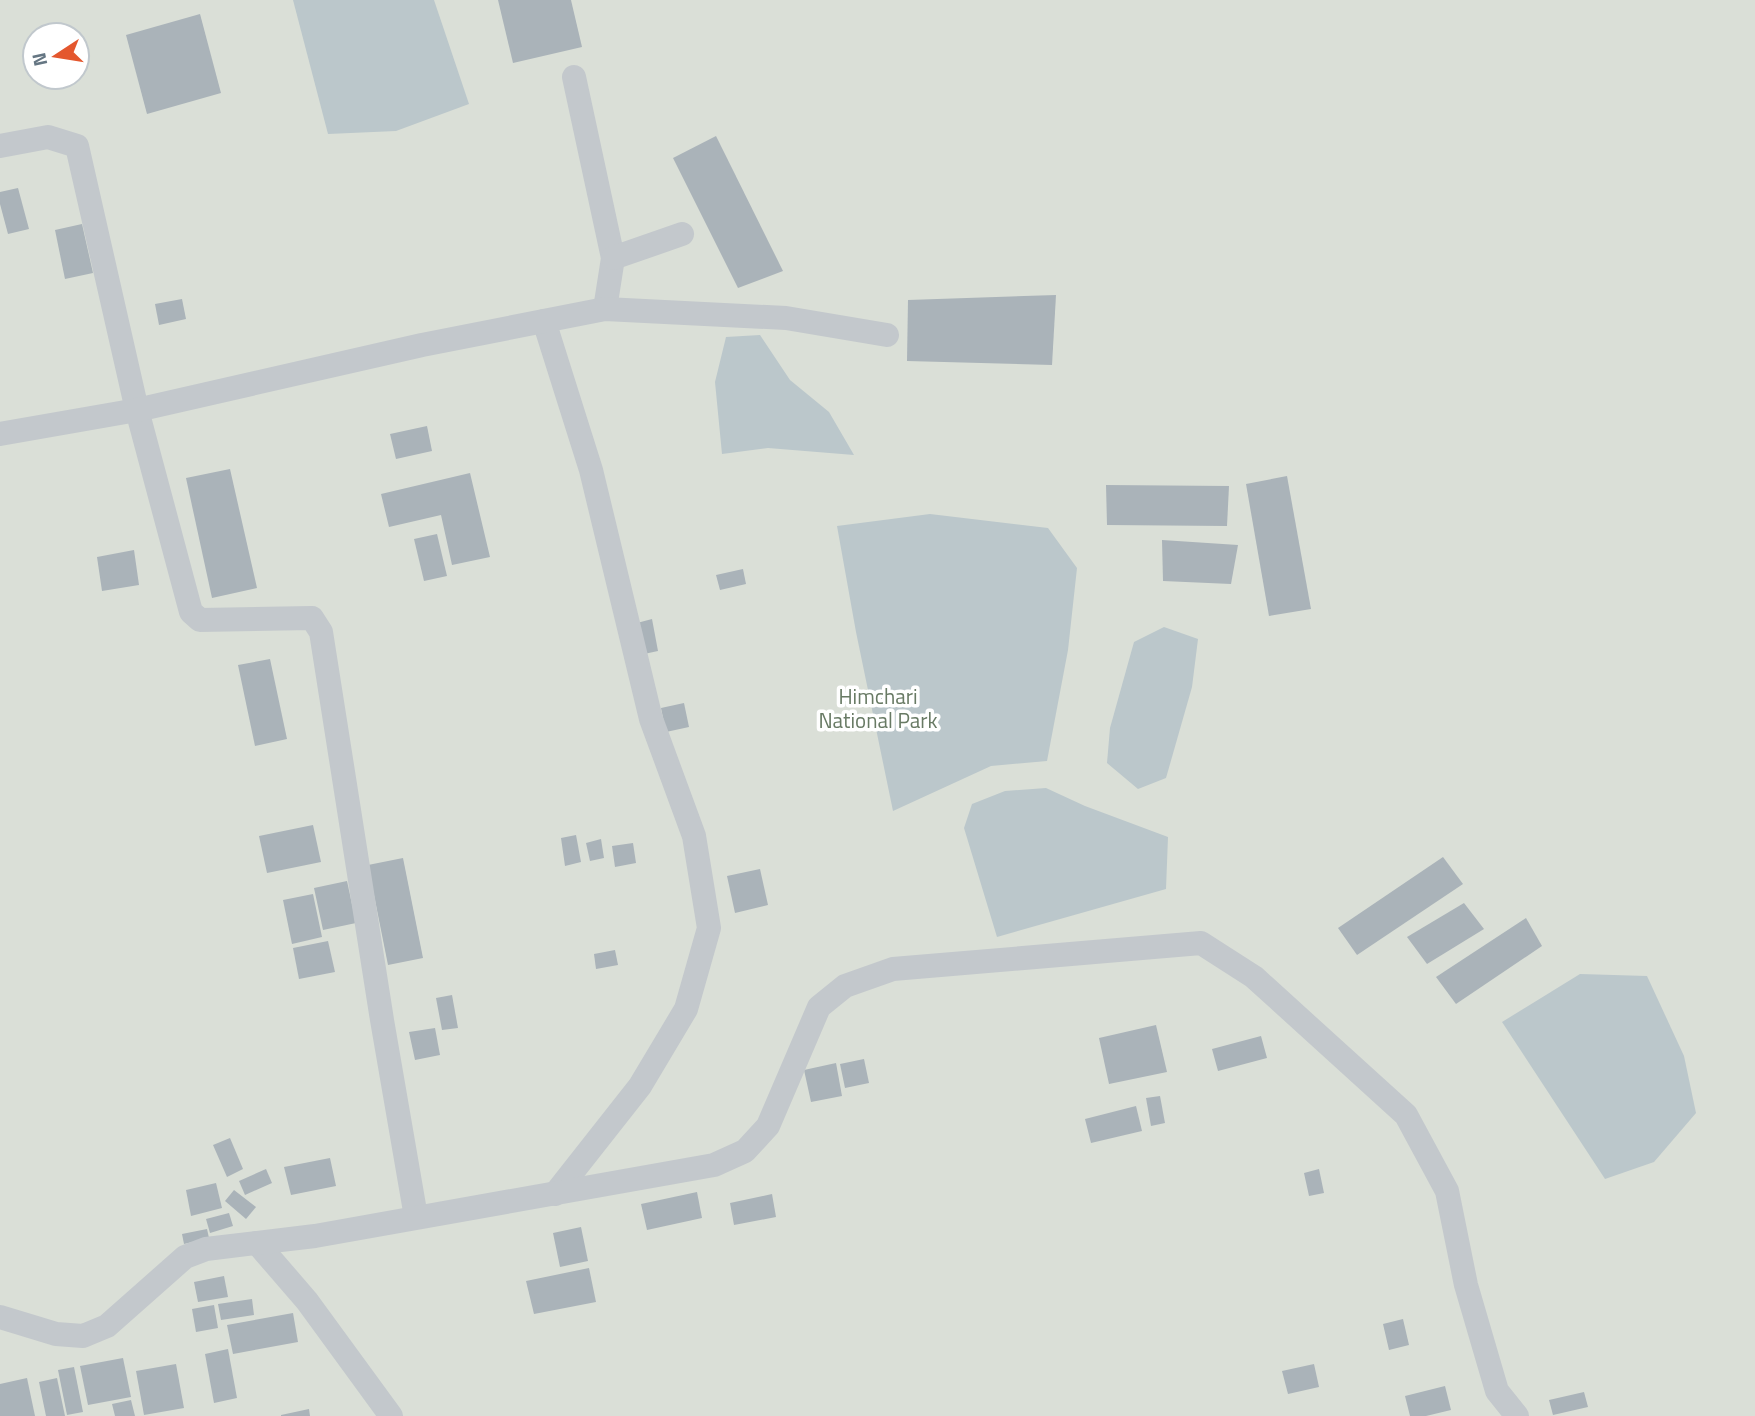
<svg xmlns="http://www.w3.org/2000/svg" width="1755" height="1416" viewBox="0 0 1755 1416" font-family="'Titillium Web',sans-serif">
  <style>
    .green { fill: #dadfd7; fill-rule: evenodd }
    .water { fill: #bbc7cb }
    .building { fill: #aab3b9 }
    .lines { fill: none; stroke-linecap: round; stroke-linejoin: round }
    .street { stroke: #c3c8cc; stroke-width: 24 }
    .labels { text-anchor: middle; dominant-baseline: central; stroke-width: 7; stroke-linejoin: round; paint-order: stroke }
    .park-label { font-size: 21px; fill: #687a64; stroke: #fff }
  </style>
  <rect width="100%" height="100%" fill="#fafaf8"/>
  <path class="green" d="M0 0H1755V1416H0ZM35 35H77V77H35Z"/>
  <g class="water">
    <polygon points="293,0 434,0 469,104 396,131 328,134"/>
    <polygon points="760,335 790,380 829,412 854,455 768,448 722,454 715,382 726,337"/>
    <polygon points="930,514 1048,528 1077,568 1068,650 1047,761 991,766 893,811 856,632 837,526"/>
    <polygon points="1164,627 1198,639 1192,687 1166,778 1138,789 1107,763 1110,728 1134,642"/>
    <polygon points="1046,788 1085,806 1168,837 1166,889 997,937 964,828 972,804 1005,791"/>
    <polygon points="1580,974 1647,976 1684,1056 1696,1113 1654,1162 1605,1179 1502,1022"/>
  </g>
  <g class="building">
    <polygon points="498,0 571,0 582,47 513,63"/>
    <polygon points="200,14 221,93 147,114 126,35"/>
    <polygon points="716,136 783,271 738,288 673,158"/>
    <polygon points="18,188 29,229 8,234 0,204 0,192"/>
    <polygon points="82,224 93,273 65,279 55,230"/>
    <polygon points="1056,295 1052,365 907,361 908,300"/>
    <polygon points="182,299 186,319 159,325 155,304"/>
    <polygon points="427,426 432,451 396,459 390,434"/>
    <polygon points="230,469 257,588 212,598 186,478"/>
    <polygon points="470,473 490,557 452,565 441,515 389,527 381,494"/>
    <polygon points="1287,476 1311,609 1269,616 1246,484"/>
    <polygon points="1106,485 1229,486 1227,526 1107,525"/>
    <polygon points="437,534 447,576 424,581 414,539"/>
    <polygon points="1162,540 1238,545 1231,584 1163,581"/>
    <polygon points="134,550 139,585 102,591 97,557"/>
    <polygon points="743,569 746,584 720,590 716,575"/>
    <polygon points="652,619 658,651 644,654 637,623"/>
    <polygon points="270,659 287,739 255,746 238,665"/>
    <polygon points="684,703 689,727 666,732 661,708"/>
    <polygon points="313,825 321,862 267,873 259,836"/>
    <polygon points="576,835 581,862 565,866 561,838"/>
    <polygon points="601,839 604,858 590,861 586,843"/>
    <polygon points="633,843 636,863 615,867 612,846"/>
    <polygon points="1443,857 1463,884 1357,955 1338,928"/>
    <polygon points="403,858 423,958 388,965 368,865"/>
    <polygon points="760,869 768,905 735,913 727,876"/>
    <polygon points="347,881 356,923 323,930 314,888"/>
    <polygon points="313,894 322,937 292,944 283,900"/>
    <polygon points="1464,903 1484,929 1427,964 1407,937"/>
    <polygon points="1526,918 1542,946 1456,1004 1436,977"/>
    <polygon points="328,941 335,972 299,979 293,948"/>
    <polygon points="615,950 618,965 596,969 594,954"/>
    <polygon points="452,995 458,1028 442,1030 436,998"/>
    <polygon points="1156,1025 1167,1072 1109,1084 1099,1038"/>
    <polygon points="435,1028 440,1055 415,1060 409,1032"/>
    <polygon points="1261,1036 1267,1058 1218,1071 1212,1049"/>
    <polygon points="864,1059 869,1083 845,1088 840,1064"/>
    <polygon points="836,1063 842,1096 811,1102 804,1070"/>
    <polygon points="1160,1096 1165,1123 1151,1126 1146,1098"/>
    <polygon points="1136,1106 1142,1131 1091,1143 1085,1119"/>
    <polygon points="230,1138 243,1169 227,1177 213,1145"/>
    <polygon points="330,1158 336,1186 291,1195 284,1167"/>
    <polygon points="266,1169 272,1183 245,1195 239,1181"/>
    <polygon points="1319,1169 1324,1193 1309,1196 1304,1173"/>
    <polygon points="216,1183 222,1208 191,1216 186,1190"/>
    <polygon points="234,1190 256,1207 246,1219 225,1201"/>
    <polygon points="697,1192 702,1218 647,1230 641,1204"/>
    <polygon points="772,1194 776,1217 734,1225 730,1203"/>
    <polygon points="229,1213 233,1226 210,1233 206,1219"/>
    <polygon points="581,1227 588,1261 560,1267 553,1233"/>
    <polygon points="207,1229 209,1238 184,1244 182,1234"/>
    <polygon points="589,1268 596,1302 534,1314 526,1281"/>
    <polygon points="224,1276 228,1297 198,1302 194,1282"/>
    <polygon points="252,1299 254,1315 221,1320 218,1304"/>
    <polygon points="214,1305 218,1328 196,1332 192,1309"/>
    <polygon points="293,1313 298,1342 233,1354 227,1325"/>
    <polygon points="1403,1319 1409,1345 1389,1350 1383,1324"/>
    <polygon points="228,1349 237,1398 214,1403 205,1354"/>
    <polygon points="123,1358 131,1397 88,1405 80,1366"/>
    <polygon points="176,1364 184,1408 144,1415 136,1371"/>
    <polygon points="1314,1364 1319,1387 1288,1394 1282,1371"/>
    <polygon points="74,1367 83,1412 67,1415 58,1370"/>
    <polygon points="27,1378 35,1416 0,1416 0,1384"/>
    <polygon points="57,1378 65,1416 46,1416 39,1382"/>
    <polygon points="1445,1386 1451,1410 1426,1416 1410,1416 1405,1396"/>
    <polygon points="1584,1392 1588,1407 1553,1415 1549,1400"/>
    <polygon points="131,1400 135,1416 115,1416 112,1404"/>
    <polygon points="309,1409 310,1416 281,1416 281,1415"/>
  </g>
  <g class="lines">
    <g class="street">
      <polyline points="574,77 613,258 605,309"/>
      <polyline points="0,146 48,137 77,146 137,410 191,612 200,620 312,618 321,632 382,1020 416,1217"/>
      <polyline points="613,258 682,234"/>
      <polyline points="544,321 591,470 651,719 694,836 709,928 686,1009 640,1086 555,1194"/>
      <polyline points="0,434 137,410 422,345 605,309 786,318 887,335"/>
      <polyline points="257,1243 307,1301 391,1416"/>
      <polyline points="0,1317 56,1334 83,1336 107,1326 185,1257 206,1249 315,1236 714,1165 745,1151 768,1126 819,1007 845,986 893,969 1201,943 1254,977 1406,1115 1447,1191 1466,1285 1497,1391 1517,1416"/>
    </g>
  </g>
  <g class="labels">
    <g class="park-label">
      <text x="878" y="696">Himchari<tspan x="878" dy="24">National Park</tspan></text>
    </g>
  </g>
  <g transform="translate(56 56) rotate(258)"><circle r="33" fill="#ffffff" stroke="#c1c8cd" stroke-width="2"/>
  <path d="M0-5L12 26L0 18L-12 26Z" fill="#e4572e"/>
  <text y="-10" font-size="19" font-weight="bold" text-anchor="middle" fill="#657683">N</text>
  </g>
</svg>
